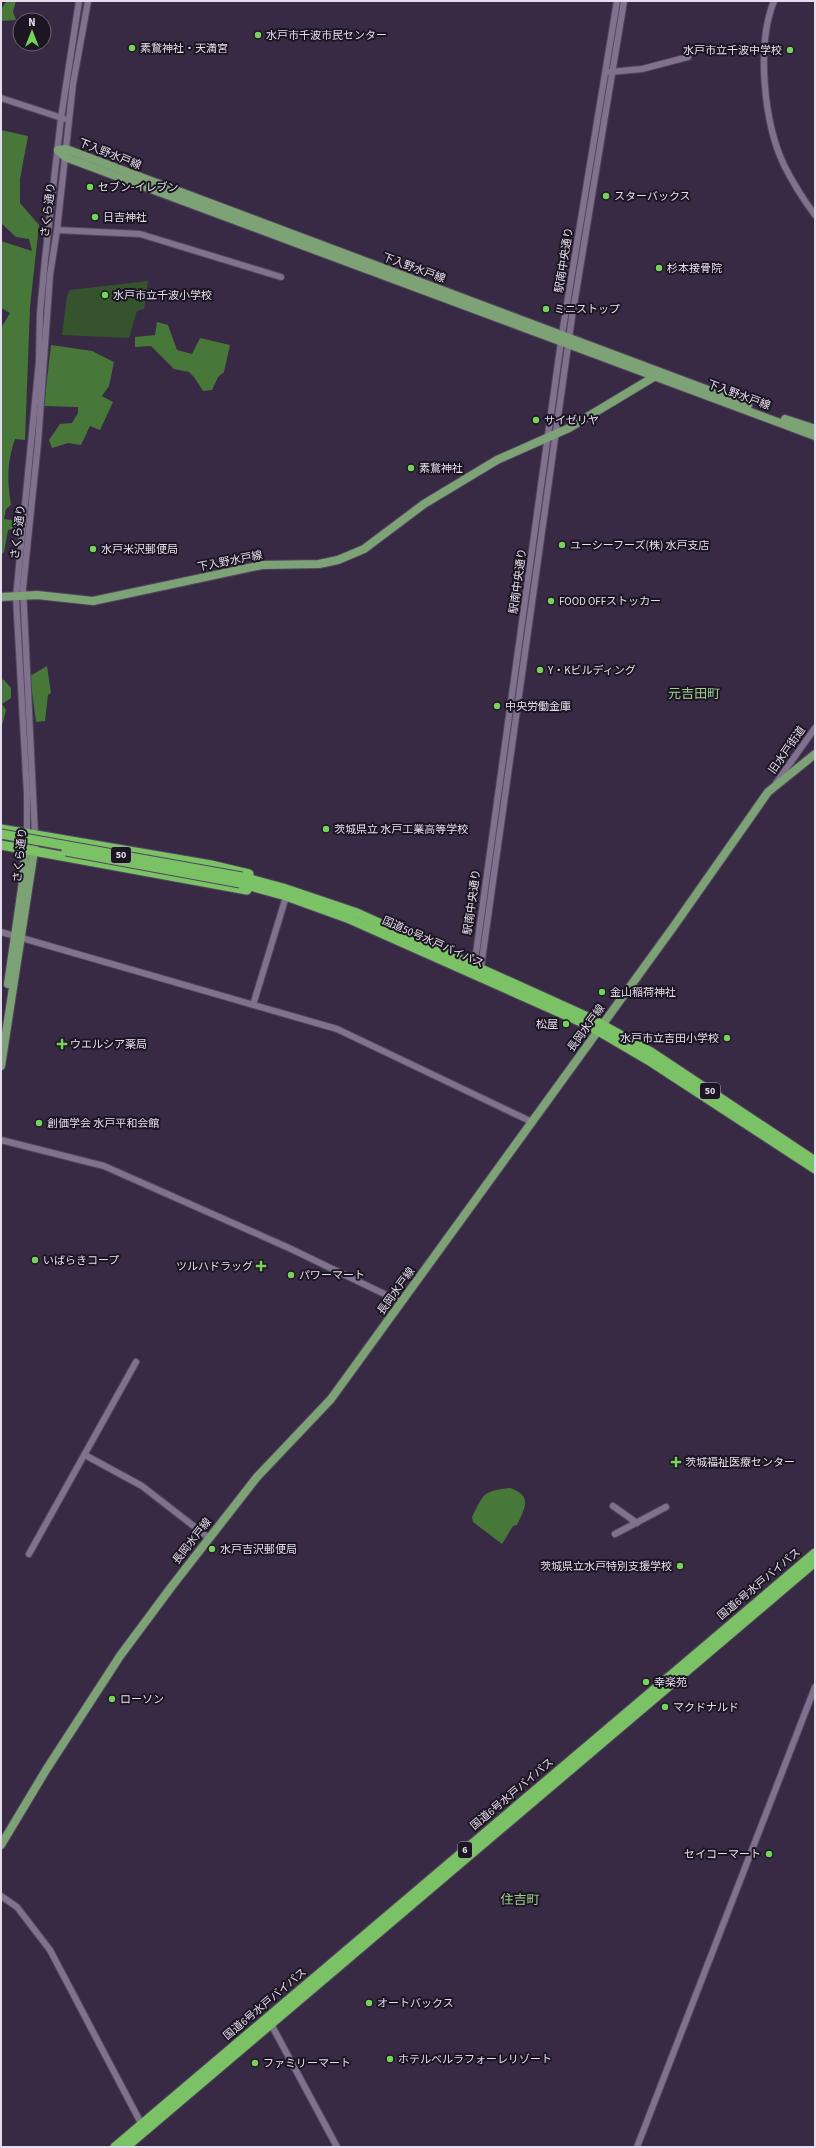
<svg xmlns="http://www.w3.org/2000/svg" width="816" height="2148" viewBox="0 0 816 2148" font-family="'Source Sans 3','Noto Sans JP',sans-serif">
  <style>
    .green { fill: #35542d }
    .forest { fill: #48773a }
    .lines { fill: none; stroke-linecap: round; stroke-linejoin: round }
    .minor-casing { stroke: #52475d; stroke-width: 8 }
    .major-casing { stroke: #52475d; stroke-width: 10 }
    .highway-casing { stroke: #52475d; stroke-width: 11 }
    .minor { stroke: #80718f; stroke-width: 6 }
    .major { stroke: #7da276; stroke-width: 8 }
    .highway { stroke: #7bc266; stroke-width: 9 }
    .highway-bridge-casing { stroke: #52475d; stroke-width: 11; stroke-linecap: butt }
    .highway-bridge { stroke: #7bc266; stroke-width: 9 }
    .poi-dot { fill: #76d25a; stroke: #1c1622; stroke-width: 1.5 }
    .labels { text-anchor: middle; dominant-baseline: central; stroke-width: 4; stroke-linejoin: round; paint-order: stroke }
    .shield { fill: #1c1622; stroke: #a9a1b0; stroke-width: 1 }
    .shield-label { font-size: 10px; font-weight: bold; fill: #e5dced }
    .poi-label { font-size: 11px; fill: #e5dced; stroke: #1c1622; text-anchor: start }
    .street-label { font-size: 11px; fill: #e5dced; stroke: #1c1622 }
    .quarter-label { font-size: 13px; fill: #9dce8f; stroke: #1c1622 }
  </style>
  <rect width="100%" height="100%" fill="#382a44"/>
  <polygon class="green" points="148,281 144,309 137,311 129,338 62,335 67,296 70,290"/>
  <g class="forest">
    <polygon points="7,1 16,1 13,12 16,20 1,21 1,9"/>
    <path d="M1 130 28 136 20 179V203L39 225 30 307 25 440 15 439C7 462 7 482 11 505L6 509 4 519 18 521 17 528 8 530 4 552 1 555V328L10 313 1 308V241L32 251 29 239 16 237 1 223Z"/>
    <polygon points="157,322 168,325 177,350 192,354 200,338 230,345 224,372 218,377 212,390 203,391 194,377 189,372 174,369 151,346 135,347 135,337 155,335"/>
    <polygon points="51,345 92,351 114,362 109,386 102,396 113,402 100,430 90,426 81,445 68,443 52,448 49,440 60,424 72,423 78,413 78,407 44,406"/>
    <polygon points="47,666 51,693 48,695 45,721 36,722 30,676"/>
    <polygon points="1,679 4,680 11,688 11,698 2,704 6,710 1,729"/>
    <path d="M510 1488C533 1496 525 1508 517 1525L513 1526 502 1544 473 1522 472 1517C484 1494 482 1491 510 1488Z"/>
  </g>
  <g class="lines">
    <g class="minor-casing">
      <g id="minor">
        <path d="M774 1C756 45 764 123 784 165 793 183 803 199 815 215"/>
        <polyline points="610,72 642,69 688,57"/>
        <polyline points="1,98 65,119"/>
        <polyline points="57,230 140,234 281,277"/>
        <polyline points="776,783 815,728"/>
        <polyline points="27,834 27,794 16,597 39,361 40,313 45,259 61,118 79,1"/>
        <polyline points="35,835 23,588 38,443 50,275 57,230 73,84 88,1"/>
        <polyline points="1,932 337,1029 532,1122"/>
        <polyline points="474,968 562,334 617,1"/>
        <polyline points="478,971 481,967 572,317 624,1"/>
        <polyline points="253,1005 285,900"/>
        <polyline points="1,1140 104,1166 289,1248 401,1302"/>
        <polyline points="85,1455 142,1486 209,1538"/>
        <polyline points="613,1506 637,1523"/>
        <polyline points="615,1534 666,1507"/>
        <polyline points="29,1554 136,1362"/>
        <polyline points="1,1896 17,1907 50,1950 143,2127"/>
        <polyline points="271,2024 337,2147"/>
        <polyline points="637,2147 815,1687"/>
      </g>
    </g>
    <g class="major-casing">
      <g id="major">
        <polyline points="58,150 65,157 815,436"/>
        <polyline points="58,150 66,149 748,405"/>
        <polyline points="785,419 815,429"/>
        <polyline points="1,597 37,595 93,601 262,565 319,564 338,560 364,549 424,504 497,460 569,428 657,375"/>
        <polyline points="8,984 22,888 27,834"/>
        <polyline points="1,1066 34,851 35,835"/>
        <polyline points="1,1845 46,1770 120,1656 172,1586 257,1477 331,1399 674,926 768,792 815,754"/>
      </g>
    </g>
    <g class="highway-casing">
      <g id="highway">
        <polyline points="1,829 211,865 249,874"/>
        <polyline points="1,845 247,890"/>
        <polyline points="242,877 283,888 357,913 590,1018 651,1052 815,1161"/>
        <polyline points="240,883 286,896 347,918 590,1026 648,1060 815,1169"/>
        <polyline points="115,2147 815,1553"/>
        <polyline points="126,2147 815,1562"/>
      </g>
    </g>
    <use href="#minor" class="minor"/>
    <use href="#major" class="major"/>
    <use href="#highway" class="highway"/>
    <g class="highway-bridge-casing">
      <g id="highway-bridge">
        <polyline points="1,834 242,877"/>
        <polyline points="66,851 240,883"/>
      </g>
    </g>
    <use href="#highway-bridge" class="highway-bridge"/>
  </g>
  <g class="poi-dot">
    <circle cx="258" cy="35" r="4"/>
    <circle cx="132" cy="48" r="4"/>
    <circle cx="790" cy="50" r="4"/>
    <circle cx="90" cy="187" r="4"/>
    <circle cx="606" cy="196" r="4"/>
    <circle cx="95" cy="217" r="4"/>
    <circle cx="659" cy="268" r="4"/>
    <circle cx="105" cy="295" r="4"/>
    <circle cx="546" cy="309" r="4"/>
    <circle cx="536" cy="420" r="4"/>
    <circle cx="411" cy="468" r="4"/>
    <circle cx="562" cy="545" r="4"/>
    <circle cx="93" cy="549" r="4"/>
    <circle cx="551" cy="601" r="4"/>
    <circle cx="540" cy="670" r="4"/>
    <circle cx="497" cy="706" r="4"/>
    <circle cx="326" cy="829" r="4"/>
    <circle cx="602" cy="992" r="4"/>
    <circle cx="566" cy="1024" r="4"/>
    <circle cx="727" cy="1038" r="4"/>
    <path d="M60 1038h4v4h4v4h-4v4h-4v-4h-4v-4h4z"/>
    <circle cx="39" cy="1123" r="4"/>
    <circle cx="35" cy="1260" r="4"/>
    <path d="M259 1260h4v4h4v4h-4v4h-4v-4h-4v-4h4z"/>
    <circle cx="291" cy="1275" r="4"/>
    <path d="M674 1456h4v4h4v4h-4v4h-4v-4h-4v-4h4z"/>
    <circle cx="212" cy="1549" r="4"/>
    <circle cx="680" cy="1566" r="4"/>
    <circle cx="646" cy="1682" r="4"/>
    <circle cx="112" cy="1699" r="4"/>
    <circle cx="665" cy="1707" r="4"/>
    <circle cx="769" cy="1854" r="4"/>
    <circle cx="369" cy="2003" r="4"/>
    <circle cx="390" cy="2059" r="4"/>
    <circle cx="255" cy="2063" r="4"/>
  </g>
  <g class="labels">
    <g class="shield">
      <rect x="111" y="847" width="20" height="16" rx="3"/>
      <rect x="700" y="1083" width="20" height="16" rx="3"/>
      <rect x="458" y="1842" width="14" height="16" rx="3"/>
    </g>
    <g class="shield-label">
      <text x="121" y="855">50</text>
      <text x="710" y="1091">50</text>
      <text x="465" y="1850">6</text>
    </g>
    <g class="poi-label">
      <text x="266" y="35">水戸市千波市民センター</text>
      <text x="140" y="48">素鵞神社・天満宮</text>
      <text x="782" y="50" text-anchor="end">水戸市立千波中学校</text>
      <text x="98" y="187">セブン-イレブン</text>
      <text x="614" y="196">スターバックス</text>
      <text x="103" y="217">日吉神社</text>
      <text x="667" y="268">杉本接骨院</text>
      <text x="113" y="295">水戸市立千波小学校</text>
      <text x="554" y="309">ミニストップ</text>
      <text x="544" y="420">サイゼリヤ</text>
      <text x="419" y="468">素鵞神社</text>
      <text x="570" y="545">ユーシーフーズ(株) 水戸支店</text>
      <text x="101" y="549">水戸米沢郵便局</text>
      <text x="559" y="601">FOOD OFFストッカー</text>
      <text x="548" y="670">Y・Kビルディング</text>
      <text x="505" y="706">中央労働金庫</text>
      <text x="334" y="829">茨城県立 水戸工業高等学校</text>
      <text x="610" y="992">金山稲荷神社</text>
      <text x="558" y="1024" text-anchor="end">松屋</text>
      <text x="719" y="1038" text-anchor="end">水戸市立吉田小学校</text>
      <text x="70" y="1044">ウエルシア薬局</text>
      <text x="47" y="1123">創価学会 水戸平和会館</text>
      <text x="43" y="1260">いばらきコープ</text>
      <text x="253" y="1266" text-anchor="end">ツルハドラッグ</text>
      <text x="299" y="1275">パワーマート</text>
      <text x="685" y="1462">茨城福祉医療センター</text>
      <text x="220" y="1549">水戸吉沢郵便局</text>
      <text x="672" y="1566" text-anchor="end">茨城県立水戸特別支援学校</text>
      <text x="654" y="1682">幸楽苑</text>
      <text x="120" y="1699">ローソン</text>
      <text x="673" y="1707">マクドナルド</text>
      <text x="761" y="1854" text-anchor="end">セイコーマート</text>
      <text x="377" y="2003">オートバックス</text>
      <text x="398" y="2059">ホテルベルラフォーレリゾート</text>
      <text x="263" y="2063">ファミリーマート</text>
    </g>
    <g class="street-label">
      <text transform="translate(110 154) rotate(21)">下入野水戸線</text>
      <text transform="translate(48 210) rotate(-83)">さくら通り</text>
      <text transform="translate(564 260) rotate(-81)">駅南中央通り</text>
      <text transform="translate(414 268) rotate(20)">下入野水戸線</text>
      <text transform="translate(739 395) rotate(20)">下入野水戸線</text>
      <text transform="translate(18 532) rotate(-83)">さくら通り</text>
      <text transform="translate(230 561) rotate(-11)">下入野水戸線</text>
      <text transform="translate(518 581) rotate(-82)">駅南中央通り</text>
      <text transform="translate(787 750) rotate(-55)">旧水戸街道</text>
      <text transform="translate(20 855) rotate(-84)">さくら通り</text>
      <text transform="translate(472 902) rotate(-82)">駅南中央通り</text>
      <text transform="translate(433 942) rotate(24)">国道50号水戸バイパス</text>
      <text transform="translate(586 1028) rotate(-54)">長岡水戸線</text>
      <text transform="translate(396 1291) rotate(-54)">長岡水戸線</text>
      <text transform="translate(192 1541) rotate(-52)">長岡水戸線</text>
      <text transform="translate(759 1584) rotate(-40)">国道6号水戸バイパス</text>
      <text transform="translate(512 1794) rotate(-40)">国道6号水戸バイパス</text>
      <text transform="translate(265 2004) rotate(-40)">国道6号水戸バイパス</text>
    </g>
    <g class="quarter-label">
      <text x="694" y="694">元吉田町</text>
      <text x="520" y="1900">住吉町</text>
    </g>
  </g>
  <rect width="816" height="2148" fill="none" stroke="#e5dced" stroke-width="4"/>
  <g transform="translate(32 32)"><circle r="19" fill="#1c1622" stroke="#6c6573"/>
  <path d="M0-3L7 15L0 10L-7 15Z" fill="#76d25a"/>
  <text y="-6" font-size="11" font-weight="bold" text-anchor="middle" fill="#e5dced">N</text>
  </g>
</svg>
